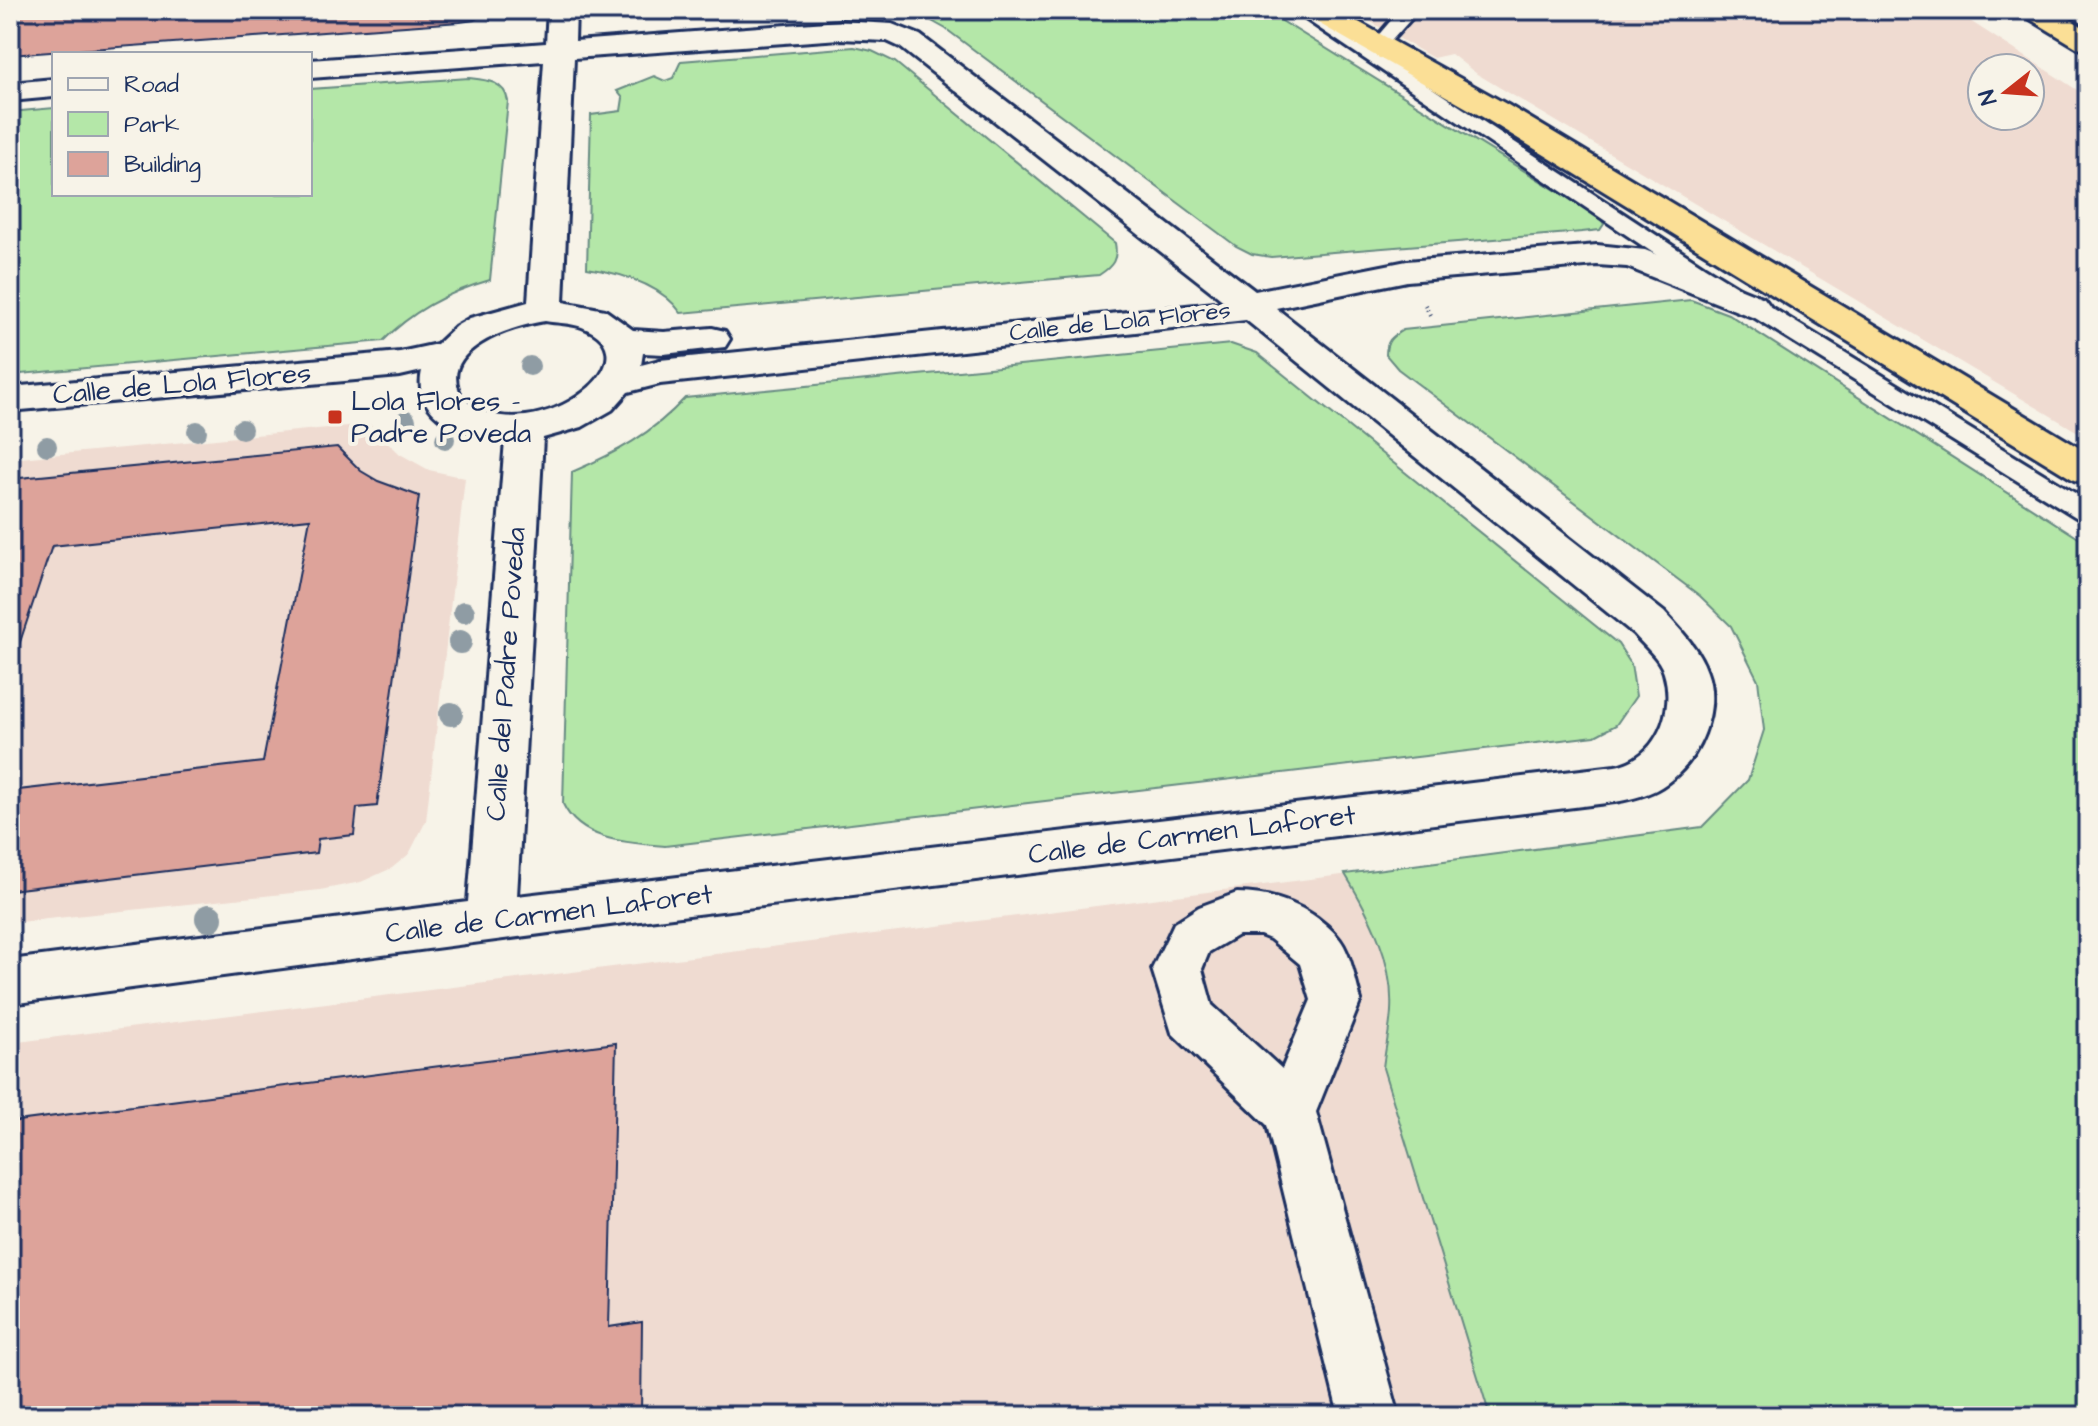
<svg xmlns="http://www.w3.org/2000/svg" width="2098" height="1426" viewBox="0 0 2098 1426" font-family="'Architects Daughter',sans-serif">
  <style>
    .built { fill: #efdbd1; fill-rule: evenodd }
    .green { fill: #b4e7a8; stroke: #688b83; stroke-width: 2 }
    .building { fill: #dda39a; stroke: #1b2f5e; stroke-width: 2 }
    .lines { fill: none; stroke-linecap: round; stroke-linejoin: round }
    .lane-casing { stroke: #1b2f5e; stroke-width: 6 }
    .street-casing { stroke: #1b2f5e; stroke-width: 6 }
    .highway-casing { stroke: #1b2f5e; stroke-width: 6 }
    .path { stroke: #1b2f5e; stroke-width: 4; stroke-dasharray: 1 4; stroke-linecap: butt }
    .lane { fill: #f7f3e8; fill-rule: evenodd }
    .street { fill: #f7f3e8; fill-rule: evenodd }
    .highway { fill: #fbdf96; fill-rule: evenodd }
    .tree { fill: #8f9ca4 }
    .poi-dot { fill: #c8321e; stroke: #f7f3e8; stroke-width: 3 }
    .labels { text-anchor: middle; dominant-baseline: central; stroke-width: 8; stroke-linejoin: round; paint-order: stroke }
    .far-street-label { font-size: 24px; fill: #1b2f5e; stroke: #f7f3e8 }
    .street-label { font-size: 28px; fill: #1b2f5e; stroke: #f7f3e8 }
    .poi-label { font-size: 28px; fill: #1b2f5e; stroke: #f7f3e8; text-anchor: start }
  </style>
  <rect width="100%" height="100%" fill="#f7f3e8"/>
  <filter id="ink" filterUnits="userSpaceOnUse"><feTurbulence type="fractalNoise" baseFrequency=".0125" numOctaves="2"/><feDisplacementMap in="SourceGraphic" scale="16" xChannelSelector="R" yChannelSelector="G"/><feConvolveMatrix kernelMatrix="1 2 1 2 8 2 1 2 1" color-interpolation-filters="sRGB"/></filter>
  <g filter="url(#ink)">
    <g class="built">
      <path d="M1350 10H1953L2088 97V438L1477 74 1451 54 1433 58ZM1982 68H2030V116H1982Z"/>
      <polygon points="369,424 400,454 429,470 465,478 426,821 409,854 392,868 361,882 320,890 10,923 10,459"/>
      <polygon points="2088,768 2088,1416 10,1416 10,1043 1603,842"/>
    </g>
    <g class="green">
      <polygon points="912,10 1264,10 1599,217 1604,224 1600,230 1582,232 1271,257 1252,254 1236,246 946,29"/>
      <path d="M854 47 872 51 895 62 1115 243C1118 259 1113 266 1099 275L681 313C661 284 620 273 587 268L591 115 621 111 623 98 617 91 654 76 665 81 673 78 681 61Z"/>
      <path d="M469 78C487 80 504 81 508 101L490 280C448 292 413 310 383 341L10 375V112L54 108V194H310V89Z"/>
      <path d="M1691 300 1728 314 2088 544V1416H1490L1383 1068C1385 1049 1390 1030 1391 1011 1394 962 1370 915 1345 874L1702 827 1748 780 1764 730 1758 680 1731 626 1700 596 1398 369 1386 355C1386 341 1391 337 1403 330Z"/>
      <path d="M1231 344 1257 353 1618 644 1631 664 1636 696 1616 725 1595 736 665 846C629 843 580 841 563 804L572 472C616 453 652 434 685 398Z"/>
    </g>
    <g class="building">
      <polygon points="10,10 20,10 19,13 65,10 490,10 474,20 460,22 10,55"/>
      <polygon points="337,447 361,471 378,481 419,496 377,806 357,808 354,835 318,839 316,853 10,890 10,791 263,762 310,519 52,546 10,672 10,479"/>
      <polygon points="616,1043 609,1327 642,1322 641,1416 10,1416 10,1122"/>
    </g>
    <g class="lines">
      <g class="lane-casing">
        <polygon id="lane" points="1292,10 1313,10 1369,46 1400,10 1419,10 1384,49 1374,50 1705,267 2088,501 2088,522 2079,519 1689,277"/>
      </g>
      <g class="street-casing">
        <g id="street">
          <path d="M548 10H576L575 41 840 21 892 24 920 35 1255 291 1407 261 1597 245 1645 250 1764 298 1770 306 1764 314 1752 317 1627 267 1597 265 1407 281 1276 308 1664 612C1681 631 1699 648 1707 672 1721 710 1699 761 1667 783 1653 794 1633 799 1615 802L648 920 10 1004V960L468 902 505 440C468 439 411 418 422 371L400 376 10 411V387L400 352 437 344 456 326 470 318 528 302 544 61 310 78V60L546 43ZM840 39 887 41 900 47 1225 302 660 360 641 365 643 353 664 354 725 347 730 339 725 331 712 328 664 332 633 330 605 310 563 302 574 58ZM1246 320 1634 634C1644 646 1660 658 1664 673 1676 711 1656 759 1615 766L517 896 543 438 582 427 612 410 628 392 660 384ZM545 321C557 323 571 323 582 327 665 359 524 459 462 397 434 349 513 326 545 321Z"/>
          <polygon points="54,79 54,97 10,101 10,83"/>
          <path d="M1237 893C1274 893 1312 907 1337 936 1351 951 1355 981 1361 1000L1316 1112 1399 1416H1339L1267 1125 1172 1033 1152 969 1167 938 1174 923 1199 907ZM1238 935H1260L1270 939 1300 964 1311 1000 1282 1069 1212 1005 1202 969 1209 952Z"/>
        </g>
      </g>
      <g class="highway-casing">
        <g id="highway">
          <polygon points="1302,10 1337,10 1508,105 2088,453 2088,484 2074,480 1486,119 1306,16"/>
          <polygon points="2021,10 2055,10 2088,30 2088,51 2078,48 2025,16"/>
        </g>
      </g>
      <polyline class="path" points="1425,305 1430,315"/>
      <use href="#lane" class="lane"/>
      <use href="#street" class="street"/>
      <use href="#highway" class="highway"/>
    </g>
    <g class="tree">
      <circle cx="530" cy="366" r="10"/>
      <circle cx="406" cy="420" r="10"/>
      <circle cx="242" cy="429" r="10"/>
      <circle cx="197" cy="431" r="10"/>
      <circle cx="445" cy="439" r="10"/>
      <circle cx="47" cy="446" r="10"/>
      <circle cx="464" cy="612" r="11"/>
      <circle cx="460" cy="642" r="12"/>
      <circle cx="451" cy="714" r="12"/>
      <circle cx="209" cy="918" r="14"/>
    </g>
  </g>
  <rect class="poi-dot" x="327" y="409" width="16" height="16" rx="4"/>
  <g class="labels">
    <g class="far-street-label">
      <text transform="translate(1120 322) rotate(-6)">Calle de Lola Flores</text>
    </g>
    <g class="street-label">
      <text transform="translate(182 384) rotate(-5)">Calle de Lola Flores</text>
      <text transform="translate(506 674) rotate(-86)">Calle del Padre Poveda</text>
      <text transform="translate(1192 835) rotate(-7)">Calle de Carmen Laforet</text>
      <text transform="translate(549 914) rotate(-7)">Calle de Carmen Laforet</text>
    </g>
    <g class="poi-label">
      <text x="351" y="401">Lola Flores -<tspan x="351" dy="32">Padre Poveda</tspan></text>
    </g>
  </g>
  <rect width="2098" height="1426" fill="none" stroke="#f7f3e8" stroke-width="40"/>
  <rect x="20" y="20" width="2058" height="1386" fill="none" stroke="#1b2f5e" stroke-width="3" filter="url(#ink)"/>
  <rect x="52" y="52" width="260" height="144" fill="#f7f3e8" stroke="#9fa5b1" stroke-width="2"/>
  <rect x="68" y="78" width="40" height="12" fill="#f7f3e8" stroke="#9fa5b1" stroke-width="2"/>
  <text x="124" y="92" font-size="24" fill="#1b2f5e">Road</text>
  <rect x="68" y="112" width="40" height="24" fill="#b4e7a8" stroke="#9fa5b1" stroke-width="2"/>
  <text x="124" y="132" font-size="24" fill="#1b2f5e">Park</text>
  <rect x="68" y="152" width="40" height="24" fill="#dda39a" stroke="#9fa5b1" stroke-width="2"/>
  <text x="124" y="172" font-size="24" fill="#1b2f5e">Building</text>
  <g transform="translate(2006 92) rotate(253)"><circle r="38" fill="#f7f3e8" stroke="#9fa5b1" stroke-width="2"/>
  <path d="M0-6L14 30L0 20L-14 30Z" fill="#c8321e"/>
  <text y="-12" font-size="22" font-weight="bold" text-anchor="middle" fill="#1b2f5e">N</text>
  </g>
</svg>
